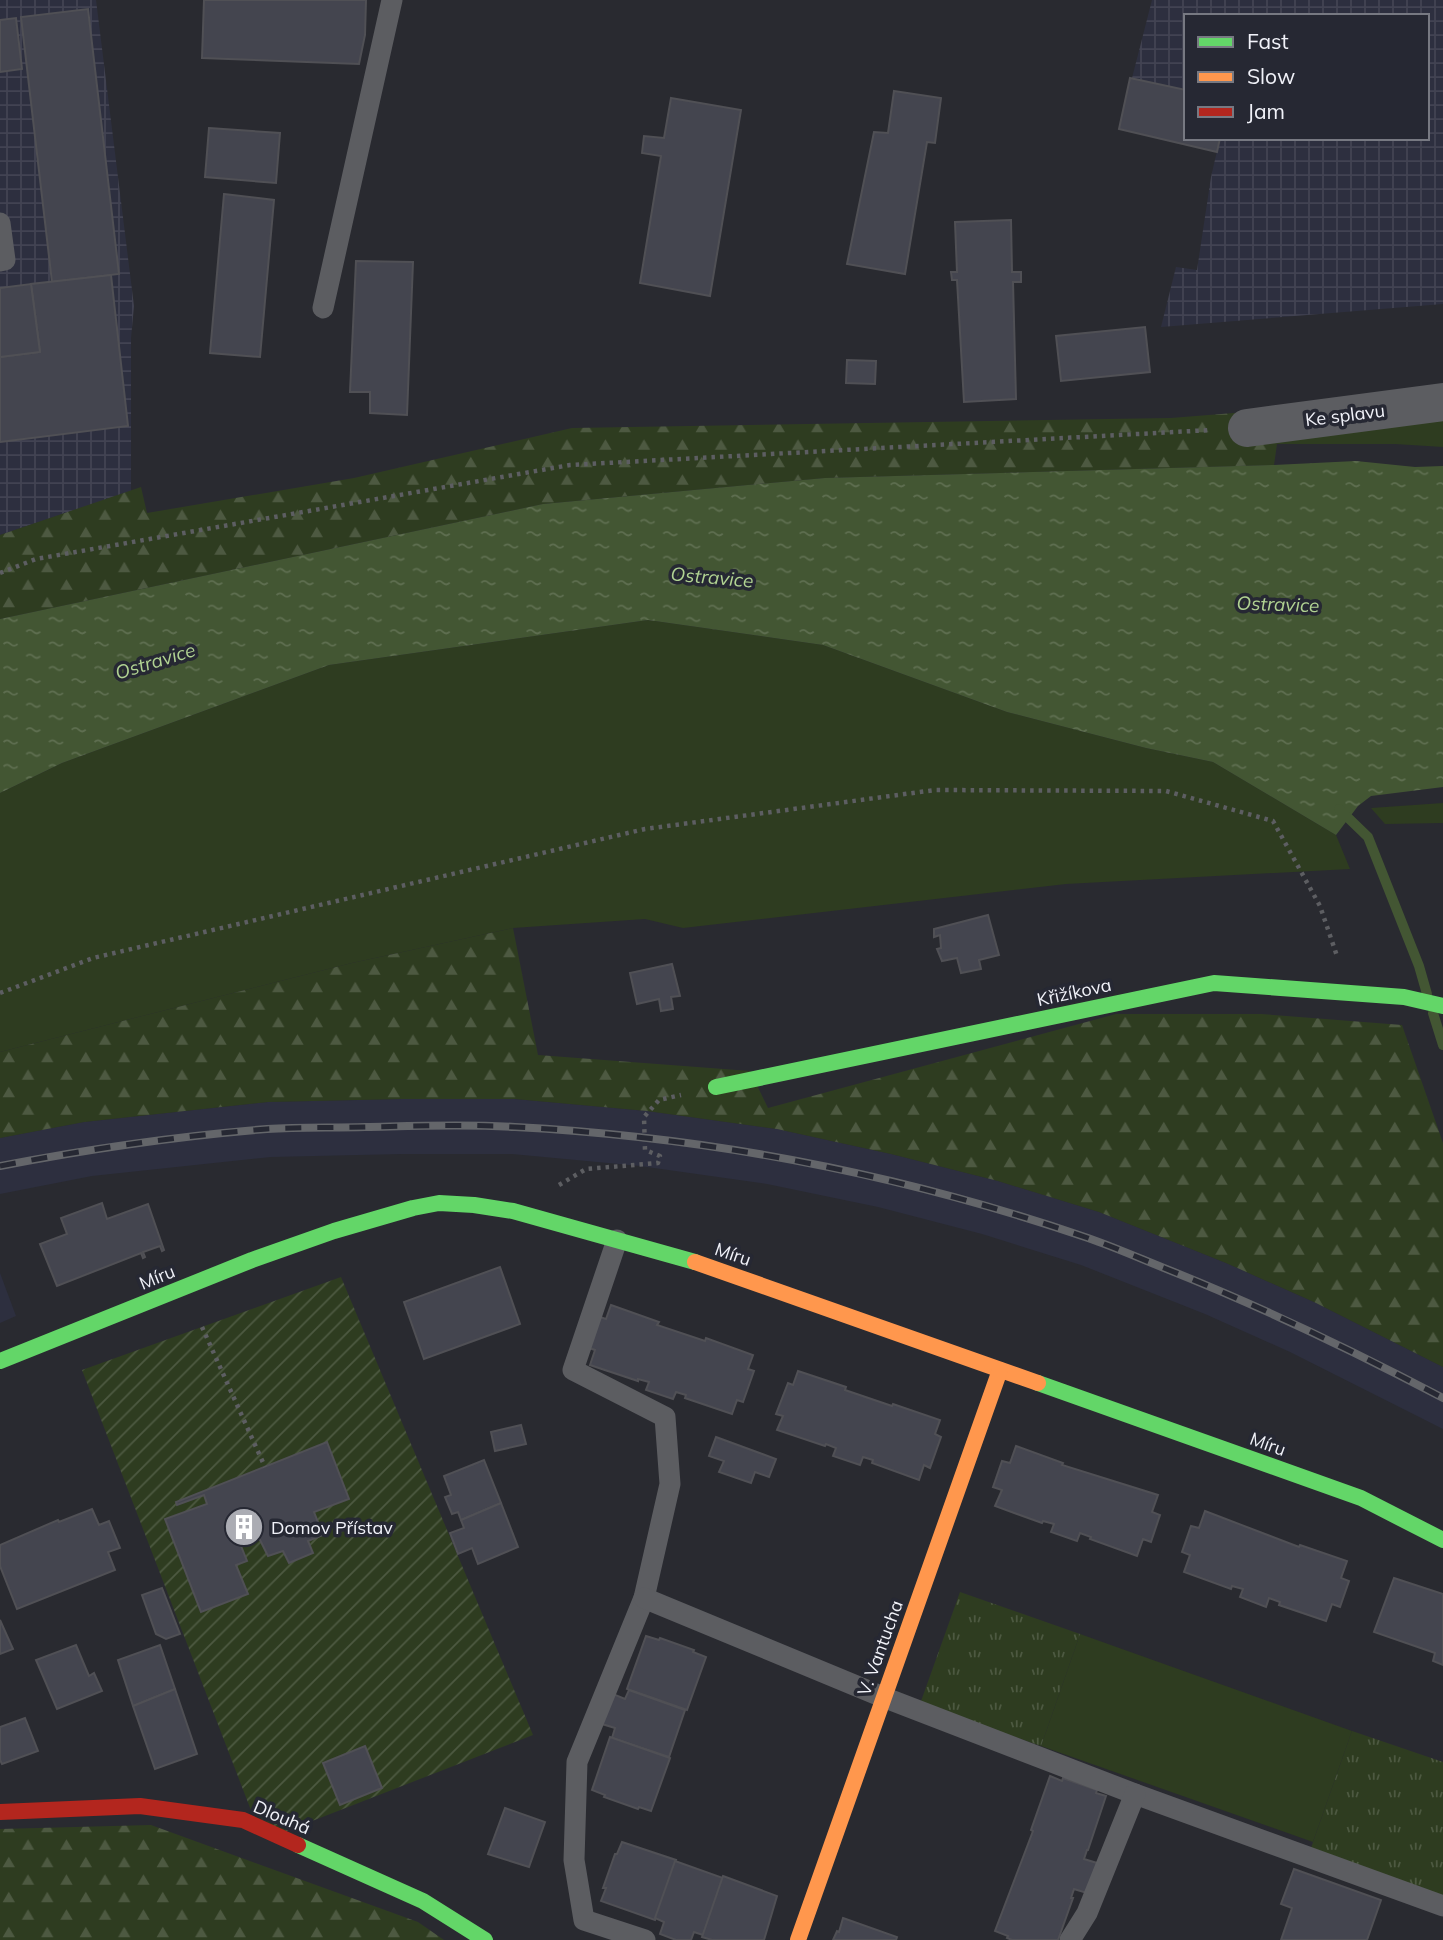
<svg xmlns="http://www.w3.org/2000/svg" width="1443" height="1940" viewBox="0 0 1443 1940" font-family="Mulish,sans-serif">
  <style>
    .built { fill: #2d2f3f }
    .industrial { fill: url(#industrial-grid) }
    .grass { fill: #2e3c20 }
    .forest { fill: url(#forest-firs) }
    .park { fill: url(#park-tufts) }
    .garden { fill: url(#garden-furrows) }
    .water { fill: url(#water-ripples) }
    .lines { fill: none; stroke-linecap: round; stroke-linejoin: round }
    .stream { stroke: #435633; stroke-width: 10 }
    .building { fill: #44454f; stroke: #505055; stroke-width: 2 }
    .path { stroke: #5d5e62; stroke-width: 4.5; stroke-dasharray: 3.5 5; stroke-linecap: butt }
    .lane { stroke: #5c5d61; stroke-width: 21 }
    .street { stroke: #5c5d61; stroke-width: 38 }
    .fast { stroke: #63d668; stroke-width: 16 }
    .slow { stroke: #ff974d; stroke-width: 16 }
    .jam { stroke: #b3261e; stroke-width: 16 }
    .rail-casing { stroke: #64666a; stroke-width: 8 }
    .rail { stroke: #262833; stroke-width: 5; stroke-dasharray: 16; stroke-linecap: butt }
    .labels { text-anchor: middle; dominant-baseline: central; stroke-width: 7; stroke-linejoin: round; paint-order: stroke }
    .street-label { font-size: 18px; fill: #f1f2f9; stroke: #262833 }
    .poi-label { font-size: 18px; fill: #f1f2f9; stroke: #262833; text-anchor: start }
    .water-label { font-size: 19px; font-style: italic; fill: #b1d392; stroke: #262833 }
  </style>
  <defs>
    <pattern id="industrial-grid" width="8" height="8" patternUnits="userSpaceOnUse" patternTransform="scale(1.75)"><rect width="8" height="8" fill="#2d2f3f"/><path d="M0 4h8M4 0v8" fill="none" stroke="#424352"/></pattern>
    <pattern id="forest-firs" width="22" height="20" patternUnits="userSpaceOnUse" patternTransform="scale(1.75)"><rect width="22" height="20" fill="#2e3c20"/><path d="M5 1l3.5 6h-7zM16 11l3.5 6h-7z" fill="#4d5941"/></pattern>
    <pattern id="park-tufts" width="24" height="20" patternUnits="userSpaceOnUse" patternTransform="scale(1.75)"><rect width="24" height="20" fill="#2e3c20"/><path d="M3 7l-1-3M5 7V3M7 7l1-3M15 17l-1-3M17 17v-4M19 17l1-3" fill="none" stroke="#4d5941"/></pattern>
    <pattern id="garden-furrows" width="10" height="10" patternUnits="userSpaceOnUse" patternTransform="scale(1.75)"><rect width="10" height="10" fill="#2e3c20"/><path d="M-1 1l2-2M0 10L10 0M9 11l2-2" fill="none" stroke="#4d5941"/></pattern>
    <pattern id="water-ripples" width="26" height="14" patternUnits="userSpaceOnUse" patternTransform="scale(1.75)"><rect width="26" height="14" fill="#435633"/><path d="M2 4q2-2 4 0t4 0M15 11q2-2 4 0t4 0" fill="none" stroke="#5f6f51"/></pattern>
  </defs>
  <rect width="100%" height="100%" fill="#292a30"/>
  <g class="built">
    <polygon points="401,1099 515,1099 647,1111 777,1129 891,1154 998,1181 1099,1212 1226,1263 1314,1302 1443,1367 1443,1429 1290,1352 1205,1314 1081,1265 982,1234 878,1207 767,1184 640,1166 512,1154 402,1154 271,1157 92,1176 0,1194 0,1138 84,1122 268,1102"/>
    <polygon points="0,1273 16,1316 0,1323"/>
  </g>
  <g class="industrial">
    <polygon points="0,0 96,0 134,306 131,338 131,491 0,535"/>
    <polygon points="1152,0 1443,0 1443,304 1161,327 1176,267 1197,270 1211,177 1220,138 1427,138 1427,16 1186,16 1186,90 1132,78"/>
  </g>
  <g class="grass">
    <polygon points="1443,415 1443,447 1395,444 1277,444 1273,436"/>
    <polygon points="648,620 823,645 1007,712 1146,748 1213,762 1336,835 1350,869 1066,884 683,928 645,919 513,928 352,963 0,1052 0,793 62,763 329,665"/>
    <polygon points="1443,803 1443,823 1385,824 1371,808"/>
    <polygon points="1080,1634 1352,1731 1313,1842 1041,1746"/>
  </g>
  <g class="forest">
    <polygon points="1259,411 1277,444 1274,465 825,478 543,504 0,619 0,535 141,487 147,513 354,478 572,428 1171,418"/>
    <polygon points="513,928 538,1055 750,1071 768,1108 1116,1014 1261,1014 1402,1025 1443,1143 1443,1367 1314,1302 1226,1263 1099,1212 998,1181 891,1154 777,1129 647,1111 515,1099 401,1099 268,1102 84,1122 0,1138 0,1052 352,963"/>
    <polygon points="151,1825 418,1922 444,1940 0,1940 0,1829"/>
  </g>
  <g class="park">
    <polygon points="960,1592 1080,1634 1041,1746 920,1704"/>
    <polygon points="1352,1731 1443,1762 1443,1896 1311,1848"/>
  </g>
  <polygon class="garden" points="341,1277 533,1735 284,1832 252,1813 82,1370"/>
  <polygon class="water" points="1356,461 1415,467 1443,466 1443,787 1371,796 1358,806 1336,835 1213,762 1146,748 1007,712 823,645 648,620 329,665 62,763 0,793 0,619 543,504 825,478 1274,465"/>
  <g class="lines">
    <g class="stream">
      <polyline points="1339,809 1368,837 1419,966 1427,994"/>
      <polyline points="1433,1013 1443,1045"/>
    </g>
  </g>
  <g class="building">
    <polygon points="204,0 366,0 365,35 359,64 202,58"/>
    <polygon points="88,9 119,274 52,282 21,17"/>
    <polygon points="16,18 22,69 0,72 0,20"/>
    <polygon points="1130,78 1186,90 1186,138 1220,138 1217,152 1119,129"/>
    <polygon points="894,91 941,98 935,143 927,142 905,274 847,264 874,132 888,133"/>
    <polygon points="671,98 741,110 710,296 640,283 661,156 642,153 644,136 664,138"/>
    <polygon points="209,128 280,133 276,183 205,177"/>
    <polygon points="224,194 274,200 260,357 210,353"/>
    <polygon points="1011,220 1012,272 1021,272 1021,282 1013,282 1016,399 964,402 957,280 952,280 951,272 957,272 955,222"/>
    <polygon points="356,261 413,262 407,415 370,413 370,392 350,392"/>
    <polygon points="111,275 128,426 0,442 0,357 40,352 31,284"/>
    <polygon points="31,284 40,352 0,357 0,288"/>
    <polygon points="1145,327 1150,372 1061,381 1056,336"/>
    <polygon points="847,360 876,361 875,384 846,383"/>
    <polygon points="988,915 999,955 979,960 981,969 961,973 957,958 942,961 937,949 941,948 940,935 934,937 934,929"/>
    <polygon points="672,964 680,996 671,997 673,1009 661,1011 659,999 637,1004 630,973"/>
    <polygon points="102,1203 107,1219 148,1204 164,1250 162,1251 160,1246 143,1252 145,1257 143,1258 141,1253 57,1286 40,1244 67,1234 61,1218"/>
    <polygon points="500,1267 520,1324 424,1359 404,1302"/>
    <polygon points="611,1305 659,1322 657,1325 705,1341 706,1338 753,1355 748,1369 754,1371 743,1402 737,1400 732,1414 685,1398 686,1395 676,1392 673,1399 646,1390 649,1382 638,1379 638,1381 590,1365 595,1350 589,1348 600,1317 606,1319"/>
    <polygon points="798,1371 846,1387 845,1390 892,1406 893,1404 940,1420 935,1434 941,1437 930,1468 924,1465 919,1480 872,1463 873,1460 863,1457 860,1465 833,1456 836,1448 826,1444 825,1446 777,1430 783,1416 776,1414 788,1383 793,1385"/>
    <polygon points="521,1425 526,1444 495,1451 491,1432"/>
    <polygon points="716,1437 776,1459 769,1477 755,1472 751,1483 719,1472 724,1461 709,1456"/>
    <polygon points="327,1442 349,1499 314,1512 323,1535 308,1541 313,1553 289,1563 283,1551 268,1556 257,1534 239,1541 247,1561 236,1565 248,1594 201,1612 165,1519 207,1504 204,1495 177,1505 176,1502"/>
    <polygon points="1016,1446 1063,1463 1062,1465 1158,1495 1152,1512 1160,1515 1151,1542 1143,1539 1137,1556 1090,1539 1091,1537 1080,1533 1077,1541 1051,1532 1054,1524 1043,1521 1042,1523 995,1506 1002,1490 993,1487 1002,1461 1010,1463"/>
    <polygon points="484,1460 501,1503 461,1520 458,1512 452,1514 445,1497 451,1495 444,1476"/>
    <polygon points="501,1503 518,1547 478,1564 472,1548 458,1554 450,1533 464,1528 461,1520"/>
    <polygon points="92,1509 99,1525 109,1521 120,1548 108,1552 115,1570 17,1609 0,1566 0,1545 58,1520 59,1522"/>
    <polygon points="1205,1511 1299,1547 1300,1545 1347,1561 1341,1578 1349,1581 1340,1607 1332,1604 1326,1621 1279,1605 1280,1602 1269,1598 1266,1607 1240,1597 1243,1589 1232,1586 1231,1589 1184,1572 1190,1555 1182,1552 1191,1526 1199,1528"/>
    <polygon points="1394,1578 1443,1594 1443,1665 1433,1661 1435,1653 1374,1632"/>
    <polygon points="162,1588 180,1634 166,1639 156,1634 142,1595"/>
    <polygon points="0,1620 13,1649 0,1654"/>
    <polygon points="646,1636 659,1640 660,1638 694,1650 693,1652 706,1657 687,1710 627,1689"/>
    <polygon points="76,1645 89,1676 94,1673 102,1691 57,1709 36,1660"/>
    <polygon points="160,1645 175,1689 133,1706 118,1660"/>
    <polygon points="175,1689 197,1754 155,1769 133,1706"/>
    <polygon points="629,1690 685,1710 669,1757 612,1738 615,1728 602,1724 613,1694 625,1699"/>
    <polygon points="25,1718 38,1751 2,1764 0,1760 0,1727"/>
    <polygon points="610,1737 670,1758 651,1811 639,1807 638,1809 604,1797 605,1795 592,1790"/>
    <polygon points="365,1746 382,1788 340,1805 323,1763"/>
    <polygon points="1050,1776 1062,1781 1063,1778 1097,1790 1096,1793 1106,1796 1088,1850 1087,1850 1084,1859 1097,1863 1087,1893 1074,1889 1071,1898 1073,1898 1058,1940 1012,1940 1007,1938 1008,1936 995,1931 1033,1831 1031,1830"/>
    <polygon points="505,1808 545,1822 529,1867 488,1854"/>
    <polygon points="622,1842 676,1860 655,1920 601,1901 606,1888 603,1888 615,1854 617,1854"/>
    <polygon points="675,1861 723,1878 703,1935 694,1932 691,1940 676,1940 660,1934 664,1922 655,1918"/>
    <polygon points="1294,1869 1381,1900 1367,1940 1281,1940 1292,1908 1281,1904"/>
    <polygon points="723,1876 777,1896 764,1940 712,1940 702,1937"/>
    <polygon points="843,1918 897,1937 896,1940 833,1940 837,1931 839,1932"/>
  </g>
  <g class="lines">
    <g class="path">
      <polyline points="0,573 36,559 570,465 1211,430"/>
      <polyline points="0,993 93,958 645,829 935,790 1166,791 1273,821 1320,906 1337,956"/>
      <polyline points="559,1185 586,1169 658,1163 660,1156 645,1150 644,1117 659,1100 681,1095"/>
      <polyline points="202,1327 265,1467"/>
    </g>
    <g class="lane">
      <polyline points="0,223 5,260 0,261"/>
      <polyline points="323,308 392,0"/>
      <polyline points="617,1240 573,1370 665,1417 670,1484 644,1598 577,1762 574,1860 584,1920 645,1940"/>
      <polyline points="644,1598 883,1697 1135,1794 1443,1906"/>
      <polyline points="1070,1940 1087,1913 1135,1794"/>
    </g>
    <polyline class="street" points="1247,428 1443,402"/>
    <g class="fast">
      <polyline points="716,1087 1214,983 1404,997 1443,1006"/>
      <polyline points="0,1361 252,1260 334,1231 413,1208 439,1203 474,1205 513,1211 695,1262"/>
      <polyline points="1038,1383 1361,1498 1443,1540"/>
      <polyline points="298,1845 423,1901 485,1940"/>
    </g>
    <g class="slow">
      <polyline points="695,1262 1038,1383"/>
      <polyline points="798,1940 1000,1370"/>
    </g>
    <polyline class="jam" points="0,1812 140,1806 243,1820 298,1845"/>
    <g class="rail-casing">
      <path id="rail" d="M0 1166C88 1149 178 1136 267 1129 300 1127 333 1128 365 1127 415 1126 465 1124 515 1127 709 1137 904 1175 1088 1238 1114 1247 1139 1258 1164 1268 1260 1306 1352 1350 1443 1398"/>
    </g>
    <use href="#rail" class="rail"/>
  </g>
  <defs>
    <g id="building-disc" transform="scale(2.0125)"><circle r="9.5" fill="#abacb3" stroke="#262833"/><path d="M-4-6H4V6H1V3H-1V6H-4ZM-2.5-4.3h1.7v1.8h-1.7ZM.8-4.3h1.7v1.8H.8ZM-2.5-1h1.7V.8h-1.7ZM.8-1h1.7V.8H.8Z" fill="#fff"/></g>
  </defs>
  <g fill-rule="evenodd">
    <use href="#building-disc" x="244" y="1527"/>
  </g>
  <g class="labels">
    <g class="street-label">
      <text transform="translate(1345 415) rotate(-7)">Ke splavu</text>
      <text transform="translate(1074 992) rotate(-12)">Křižíkova</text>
      <text transform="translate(733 1254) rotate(19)">Míru</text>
      <text transform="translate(157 1277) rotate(-22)">Míru</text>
      <text transform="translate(1268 1444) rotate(20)">Míru</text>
      <text transform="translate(880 1648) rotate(-70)">V. Vantucha</text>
      <text transform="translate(282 1817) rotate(23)">Dlouhá</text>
    </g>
    <g class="poi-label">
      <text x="271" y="1527">Domov Přístav</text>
    </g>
    <g class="water-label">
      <text transform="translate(712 577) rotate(5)">Ostravice</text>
      <text transform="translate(1278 604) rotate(2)">Ostravice</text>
      <text transform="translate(155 661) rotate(-17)">Ostravice</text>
    </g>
  </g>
  <rect x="1184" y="14" width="245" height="126" fill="#262833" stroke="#777982" stroke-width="2"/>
  <rect x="1198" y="37" width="35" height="10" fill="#63d668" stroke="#777982" stroke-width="2"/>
  <text x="1247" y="49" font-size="21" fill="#f1f2f9">Fast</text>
  <rect x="1198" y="72" width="35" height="10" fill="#ff974d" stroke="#777982" stroke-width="2"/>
  <text x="1247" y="84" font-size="21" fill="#f1f2f9">Slow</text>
  <rect x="1198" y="107" width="35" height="10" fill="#b3261e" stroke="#777982" stroke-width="2"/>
  <text x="1247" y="119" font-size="21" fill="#f1f2f9">Jam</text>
</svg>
